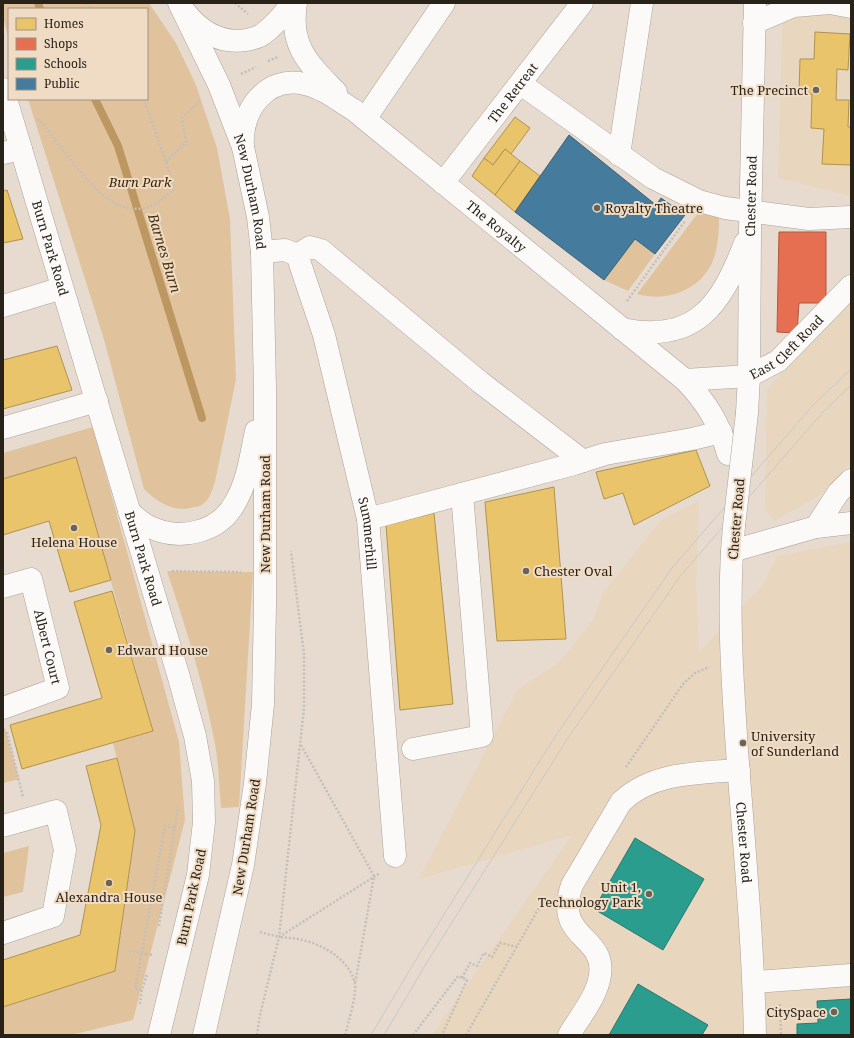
<svg xmlns="http://www.w3.org/2000/svg" width="854" height="1038" viewBox="0 0 854 1038" font-family="'Noto Serif',serif">
  <style>
    .built { fill: #e8d6bf }
    .green { fill: #e0c39c }
    .homes { fill: #e9c46a; stroke: #af9352 }
    .shops { fill: #e76f51; stroke: #ae5840 }
    .schools { fill: #2a9d8f; stroke: #2a786c }
    .public { fill: #457b9d; stroke: #3d6075 }
    .lines { fill: none; stroke-linecap: round; stroke-linejoin: round }
    .stream { stroke: #bd9761; stroke-width: 8 }
    .minor-casing { stroke: #aba299; stroke-width: 23 }
    .major-casing { stroke: #aba299; stroke-width: 23 }
    .highway-casing { stroke: #aba299; stroke-width: 23 }
    .path { stroke: #c3bfbb; stroke-width: 2.5; stroke-dasharray: 2 2; stroke-linecap: butt }
    .minor { stroke: #fbfaf8; stroke-width: 22 }
    .major { stroke: #fbfaf8; stroke-width: 22 }
    .highway { stroke: #fbfaf8; stroke-width: 22 }
    .tram { stroke: #ccc9c6; stroke-width: 1 }
    .major-bridge-casing { stroke: #aba299; stroke-width: 23; stroke-linecap: butt }
    .path-bridge { stroke: #c3bfbb; stroke-width: 2.5; stroke-dasharray: 2 2; stroke-linecap: butt }
    .major-bridge { stroke: #fbfaf8; stroke-width: 22 }
    .poi-dot { fill: #6b6358; stroke: #f0dcc4; stroke-width: 1.5 }
    .labels { text-anchor: middle; dominant-baseline: central; stroke-width: 4; stroke-linejoin: round; paint-order: stroke }
    .poi-label { font-size: 13px; fill: #292219; stroke: #f0dcc4; text-anchor: start }
    .street-label { font-size: 13px; fill: #292219; stroke: #f0dcc4 }
    .park-label { font-size: 13px; font-style: italic; fill: #3b2606; stroke: #f0dcc4 }
    .water-label { font-size: 14px; font-style: italic; fill: #473213; stroke: #f0dcc4 }
  </style>
  <rect width="100%" height="100%" fill="#e6dbce"/>
  <g class="built">
    <polygon points="783,3 851,3 851,196 778,178"/>
    <polygon points="851,303 851,462 819,496 774,521 765,509 767,389"/>
    <polygon points="699,501 696,587 699,652 763,585 777,556 851,542 851,1035 432,1035 572,835 419,879 518,689 557,664 571,648 593,620 603,593 661,520"/>
  </g>
  <g class="green">
    <path d="M3 3H149L176 43 196 85 217 148 230 219 236 379 215 482C212 490 210 499 203 504 201 506 197 507 194 507 175 513 158 503 144 489L103 336 28 99H147V9H9V39L3 18Z"/>
    <path d="M701 209 719 216C719 249 715 276 683 291 667 298 654 298 637 294Z"/>
    <polygon points="635,239 655,254 628,291 604,280"/>
    <polygon points="93,427 179,742 185,820 133,1020 71,1035 3,1035 3,1007 115,971 135,831 113,743 153,731 76,457 3,479 3,453"/>
    <path d="M167 571 253 572 239 807 221 808C219 787 219 765 215 744 204 685 186 628 167 571Z"/>
    <polygon points="3,728 5,728 19,779 3,783"/>
    <polygon points="29,846 23,892 3,897 3,853"/>
  </g>
  <g class="homes">
    <polygon points="815,32 850,34 848,70 837,69 836,100 849,100 848,127 851,127 851,165 822,164 824,129 811,128 812,94 799,94 800,59 814,59"/>
    <polygon points="515,117 530,128 511,154 505,149 493,165 484,158"/>
    <polygon points="505,149 520,161 495,195 472,176 484,158 493,165"/>
    <polygon points="520,161 540,176 515,212 495,195"/>
    <polygon points="7,190 23,239 3,243 3,191"/>
    <polygon points="57,346 72,390 3,409 3,360"/>
    <polygon points="696,450 710,486 634,525 623,493 604,499 596,472"/>
    <polygon points="76,457 111,580 70,592 49,521 3,535 3,479"/>
    <polygon points="554,487 566,639 497,641 485,502"/>
    <polygon points="434,513 453,704 400,710 386,525"/>
    <polygon points="112,591 153,731 22,769 10,725 102,698 74,602"/>
    <polygon points="117,758 135,831 115,971 3,1007 3,960 80,935 101,825 86,766"/>
  </g>
  <polygon class="shops" points="779,232 826,232 826,303 799,303 797,333 777,332"/>
  <g class="schools">
    <polygon points="635,838 704,879 663,950 594,909"/>
    <polygon points="638,984 708,1025 702,1035 609,1035"/>
    <polygon points="851,999 851,1035 797,1035 797,1024 818,1023 817,1001"/>
  </g>
  <polygon class="public" points="569,135 656,205 661,198 685,215 655,254 635,239 604,280 515,212"/>
  <g class="lines">
    <g class="stream">
      <polyline points="38,3 40,9"/>
      <polyline points="95,99 118,146 202,418"/>
    </g>
    <g class="minor-casing">
      <g id="minor">
        <polyline points="754,23 794,6 830,3 851,7"/>
        <polyline points="521,84 653,178 699,201 725,208 809,219 851,217"/>
        <polyline points="365,119 444,3"/>
        <polyline points="3,153 21,149"/>
        <polyline points="619,155 642,3"/>
        <path id="s1" d="M443 183 582 3"/>
        <path id="s2" d="M262 252 285 250 297 255 324 335 368 519 395 856"/>
        <polyline points="297,255 310,247 321,250 480,382 583,461"/>
        <polyline points="3,306 62,288"/>
        <path id="s3" d="M685 380 749 376 778 361 851 286"/>
        <polyline points="3,428 97,401"/>
        <polyline points="368,519 574,464 605,454 692,439 721,432"/>
        <polyline points="816,527 838,493 851,480"/>
        <polyline points="732,551 816,527 851,523"/>
        <path id="s4" d="M3 587 31 579 58 688 3 708"/>
        <polyline points="413,749 482,736 462,494"/>
        <polyline points="3,826 56,811 65,850 53,916 3,933"/>
        <polyline points="754,982 851,975"/>
        <path d="M569 1035C580 1016 597 997 600 975 606 934 553 940 572 885L621 802C652 772 698 773 739 770"/>
      </g>
    </g>
    <g class="major-casing">
      <g id="major">
        <path d="M296 3C289 46 308 63 336 92"/>
        <path d="M185 12C200 31 220 44 246 40 251 39 258 38 263 34 274 26 284 14 292 3"/>
        <path id="s5" d="M243 147C240 111 266 75 305 84 323 88 339 101 354 110L685 380C706 402 720 424 728 454"/>
        <path d="M622 329C695 344 721 306 745 243"/>
        <path id="s6" d="M747 413 749 376 750 231 755 3"/>
        <path id="s7" d="M734 526C727 601 732 676 737 750 744 845 753 940 755 1035"/>
      </g>
    </g>
    <g class="highway-casing">
      <g id="highway">
        <path id="s8" d="M179 3 219 85 243 147 258 217 262 252 265 389V606L263 704 255 783 243 865 204 1035"/>
        <path id="s9" d="M3 89 178 674 195 736 203 781 204 822 198 875 159 1035"/>
        <path d="M129 511C135 517 141 523 148 526 179 542 220 533 236 501 248 480 251 454 256 431"/>
      </g>
    </g>
    <g class="path">
      <polyline points="87,3 90,9"/>
      <polyline points="235,3 248,14"/>
      <polyline points="268,61 278,57"/>
      <polyline points="241,74 256,67"/>
      <path d="M37 119C44 124 50 133 55 140 77 166 106 216 145 208 157 206 167 195 175 188L148 110 143 99"/>
      <polyline points="166,162 186,142 182,118 200,101"/>
      <polyline points="627,301 685,221"/>
      <polyline points="172,571 241,572"/>
      <polyline points="7,732 23,797"/>
      <polyline points="301,745 374,876 355,984"/>
      <polyline points="626,767 683,684 695,673 709,667"/>
      <polyline points="159,926 178,807"/>
      <polyline points="260,932 279,937"/>
      <polyline points="146,954 154,955"/>
      <polyline points="462,978 470,963 477,966 484,953 492,957 500,943 518,947"/>
      <polyline points="142,990 135,989 165,826 175,828"/>
      <polyline points="140,1004 142,990 147,974"/>
      <polyline points="780,1004 781,1035"/>
      <polyline points="257,1035 260,1015 279,937 304,708 304,654 291,551"/>
      <path d="M345 1035C348 1024 357 993 355 984 351 962 326 946 306 941 297 938 288 938 279 937L380 873"/>
      <polyline points="413,1035 458,976 467,980 442,1035"/>
      <polyline points="466,1035 543,901"/>
    </g>
    <use href="#minor" class="minor"/>
    <use href="#major" class="major"/>
    <use href="#highway" class="highway"/>
    <g class="tram">
      <polyline points="371,1035 420,953 556,735 672,568 814,404 851,369"/>
      <polyline points="384,1035 429,959 566,741 681,575 823,412 851,385"/>
    </g>
    <g class="major-bridge-casing">
      <polyline id="major-bridge" points="734,526 747,413"/>
    </g>
    <polyline class="path-bridge" points="129,951 146,954"/>
    <use href="#major-bridge" class="major-bridge"/>
  </g>
  <g class="poi-dot">
    <circle cx="816" cy="90" r="4"/>
    <circle cx="597" cy="208" r="4"/>
    <circle cx="74" cy="528" r="4"/>
    <circle cx="526" cy="571" r="4"/>
    <circle cx="109" cy="650" r="4"/>
    <circle cx="743" cy="743" r="4"/>
    <circle cx="109" cy="883" r="4"/>
    <circle cx="649" cy="894" r="4"/>
    <circle cx="834" cy="1012" r="4"/>
  </g>
  <g class="labels">
    <g class="poi-label">
      <text x="808" y="90" text-anchor="end">The Precinct</text>
      <text x="605" y="208">Royalty Theatre</text>
      <text x="74" y="542" text-anchor="middle">Helena House</text>
      <text x="534" y="571">Chester Oval</text>
      <text x="117" y="650">Edward House</text>
      <text x="751" y="736">University<tspan x="751" dy="15">of Sunderland</tspan></text>
      <text x="641" y="887" text-anchor="end">Unit 1,<tspan x="641" dy="15">Technology Park</tspan></text>
      <text x="109" y="897" text-anchor="middle">Alexandra House</text>
      <text x="826" y="1012" text-anchor="end">CitySpace</text>
    </g>
    <g class="street-label">
      <text stroke="none"><textPath href="#s1" startOffset="114">The Retreat</textPath></text>
      <text stroke="none"><textPath href="#s8" startOffset="203">New Durham Road</textPath></text>
      <text stroke="none"><textPath href="#s6" startOffset="217">Chester Road</textPath></text>
      <text stroke="none"><textPath href="#s5" startOffset="343">The Royalty</textPath></text>
      <text stroke="none"><textPath href="#s9" startOffset="166">Burn Park Road</textPath></text>
      <text stroke="none"><textPath href="#s3" startOffset="112">East Cleft Road</textPath></text>
      <text transform="translate(265 514) rotate(-90)">New Durham Road</text>
      <text transform="translate(736 519) rotate(-85)">Chester Road</text>
      <text stroke="none"><textPath href="#s2" startOffset="324">Summerhill</textPath></text>
      <text stroke="none"><textPath href="#s9" startOffset="490">Burn Park Road</textPath></text>
      <text stroke="none"><textPath href="#s4" startOffset="99">Albert Court</textPath></text>
      <text transform="translate(246 837) rotate(-81)">New Durham Road</text>
      <text stroke="none"><textPath href="#s7" startOffset="317">Chester Road</textPath></text>
      <text transform="translate(191 897) rotate(-78)">Burn Park Road</text>
    </g>
    <g class="park-label">
      <text x="140" y="182">Burn Park</text>
    </g>
    <g class="water-label">
      <text transform="translate(165 253) rotate(73)">Barnes Burn</text>
    </g>
  </g>
  <rect width="854" height="1038" fill="none" stroke="#292219" stroke-width="8"/>
  <rect x="8" y="8" width="140" height="92" fill="#f0dcc4" stroke="#a09280"/>
  <rect x="16" y="18" width="20" height="12" fill="#e9c46a" stroke="#a09280"/>
  <text x="44" y="28" font-size="12" fill="#292219">Homes</text>
  <rect x="16" y="38" width="20" height="12" fill="#e76f51" stroke="#a09280"/>
  <text x="44" y="48" font-size="12" fill="#292219">Shops</text>
  <rect x="16" y="58" width="20" height="12" fill="#2a9d8f" stroke="#a09280"/>
  <text x="44" y="68" font-size="12" fill="#292219">Schools</text>
  <rect x="16" y="78" width="20" height="12" fill="#457b9d" stroke="#a09280"/>
  <text x="44" y="88" font-size="12" fill="#292219">Public</text>
</svg>
